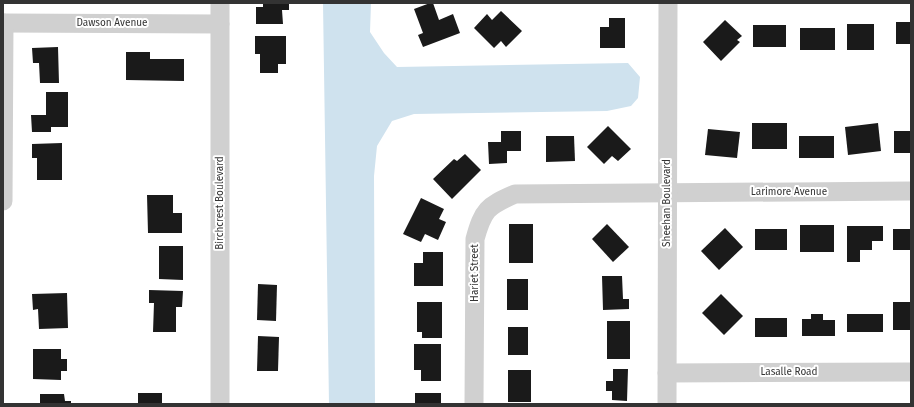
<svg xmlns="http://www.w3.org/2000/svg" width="914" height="407" viewBox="0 0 914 407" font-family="'Fira Sans',sans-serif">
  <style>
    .water { fill: #cfe2ee }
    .building { fill: #1a1a1a }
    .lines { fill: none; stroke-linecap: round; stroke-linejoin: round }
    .minor { stroke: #d0d0d0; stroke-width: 19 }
    .labels { text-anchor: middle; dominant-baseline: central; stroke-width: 4; stroke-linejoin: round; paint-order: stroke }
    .street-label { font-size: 10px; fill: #333; stroke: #fff }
  </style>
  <rect width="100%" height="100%" fill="#fff"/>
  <polygon class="water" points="323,3 371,3 370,32 384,53 397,67 628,63 640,77 638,98 631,106 607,111 414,114 392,121 377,146 374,176 375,404 329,404"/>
  <g class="building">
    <polygon points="263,3 289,3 289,10 282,10 283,24 256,24 256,7 263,7"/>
    <polygon points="430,3 433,3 439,20 453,14 460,33 423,47 418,35 423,33 414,9"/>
    <polygon points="501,11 522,31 506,47 501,41 494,48 474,28 487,14 492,20"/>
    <polygon points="609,18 625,18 625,48 600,48 600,27 609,27"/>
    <polygon points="725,20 742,36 737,40 740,42 721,61 703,42"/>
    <rect x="896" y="22" width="15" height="22"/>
    <rect x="847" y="24" width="27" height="26"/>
    <rect x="753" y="25" width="33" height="22"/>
    <rect x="800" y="28" width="35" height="22"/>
    <polygon points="255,36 286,36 286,64 278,64 278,73 260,73 260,54 255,54"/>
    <polygon points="58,47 59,83 40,83 39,63 33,63 32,48"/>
    <polygon points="126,52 150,52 150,59 184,59 184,81 126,80"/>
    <polygon points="46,92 68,92 68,127 51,127 51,132 32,132 31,115 46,115"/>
    <rect x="752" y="123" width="35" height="26"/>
    <polygon points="878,123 881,151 848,155 845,127"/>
    <polygon points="608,126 631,149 618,161 612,156 604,164 587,147"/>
    <polygon points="708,129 740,132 737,158 705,155"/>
    <polygon points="501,131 521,131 521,151 507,151 507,163 489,164 488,142 501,142"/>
    <rect x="894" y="131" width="17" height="22"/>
    <polygon points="546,136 574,136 575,161 546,162"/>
    <rect x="799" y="136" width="35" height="22"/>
    <polygon points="62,143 62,180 37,180 37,158 32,158 32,144"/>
    <polygon points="465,154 481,170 452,199 433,179 454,159 457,161"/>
    <polygon points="147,195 173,195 173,213 182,213 182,233 148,233"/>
    <polygon points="421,198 444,209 439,219 446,222 438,240 425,234 421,242 403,234"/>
    <rect x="509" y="224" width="24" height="39"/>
    <polygon points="607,224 629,247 613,262 592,239"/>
    <rect x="800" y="225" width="34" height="27"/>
    <polygon points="847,226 883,226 883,241 872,241 872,250 860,250 860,262 847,262"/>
    <polygon points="725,228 743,247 719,270 701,251"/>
    <rect x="755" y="229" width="32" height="21"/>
    <rect x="893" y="229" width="18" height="21"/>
    <polygon points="159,246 183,246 183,280 159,279"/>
    <polygon points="423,252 443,252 443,286 414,286 414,263 423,263"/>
    <polygon points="602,276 622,276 623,299 629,299 629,309 603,310"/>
    <rect x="507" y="279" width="21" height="31"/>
    <polygon points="258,284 277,285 276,321 257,320"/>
    <polygon points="149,290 183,291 182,307 176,307 176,332 153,332 154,303 149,303"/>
    <polygon points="67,293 68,328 39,329 38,309 33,310 32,294"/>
    <polygon points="721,294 743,316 724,335 702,313"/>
    <polygon points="417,302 442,302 442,338 422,338 422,332 417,332"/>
    <rect x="893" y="302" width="18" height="28"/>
    <polygon points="811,314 823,314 823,320 835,320 835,336 802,336 802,319 811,319"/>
    <rect x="847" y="314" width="36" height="18"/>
    <rect x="755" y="318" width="32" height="19"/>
    <rect x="607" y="321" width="23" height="38"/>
    <rect x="508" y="327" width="20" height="28"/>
    <polygon points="258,336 279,337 278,371 257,371"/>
    <polygon points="414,344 441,344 441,381 421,381 421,370 414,370"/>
    <polygon points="33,349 61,349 61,359 67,359 67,371 61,371 61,380 33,379"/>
    <polygon points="613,369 628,369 627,401 612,400 612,391 606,391 606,381 613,381"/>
    <rect x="508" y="370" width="23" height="32"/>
    <rect x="138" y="393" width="24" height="11"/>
    <rect x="415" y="393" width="26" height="11"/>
    <polygon points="40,394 64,394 65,401 71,401 71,404 40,404"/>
  </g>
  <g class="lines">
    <g class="minor">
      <polyline points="3,23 220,24"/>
      <polyline points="3,201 4,23"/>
      <polyline points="667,373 911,372"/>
      <polyline points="220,404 220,3"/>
      <path d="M474 404 475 239C483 210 487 206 515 194L911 191"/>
      <polyline points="667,404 668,3"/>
    </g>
  </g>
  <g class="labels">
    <g class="street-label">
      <text x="112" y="23">Dawson Avenue</text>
      <text x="789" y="192">Larimore Avenue</text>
      <text transform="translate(220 203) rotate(-90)">Birchcrest Boulevard</text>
      <text transform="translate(667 203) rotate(-90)">Sheehan Boulevard</text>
      <text transform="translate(475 273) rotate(-90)">Hariet Street</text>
      <text x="789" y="372">Lasalle Road</text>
    </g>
  </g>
  <rect width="914" height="407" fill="none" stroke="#333333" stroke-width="8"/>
</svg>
